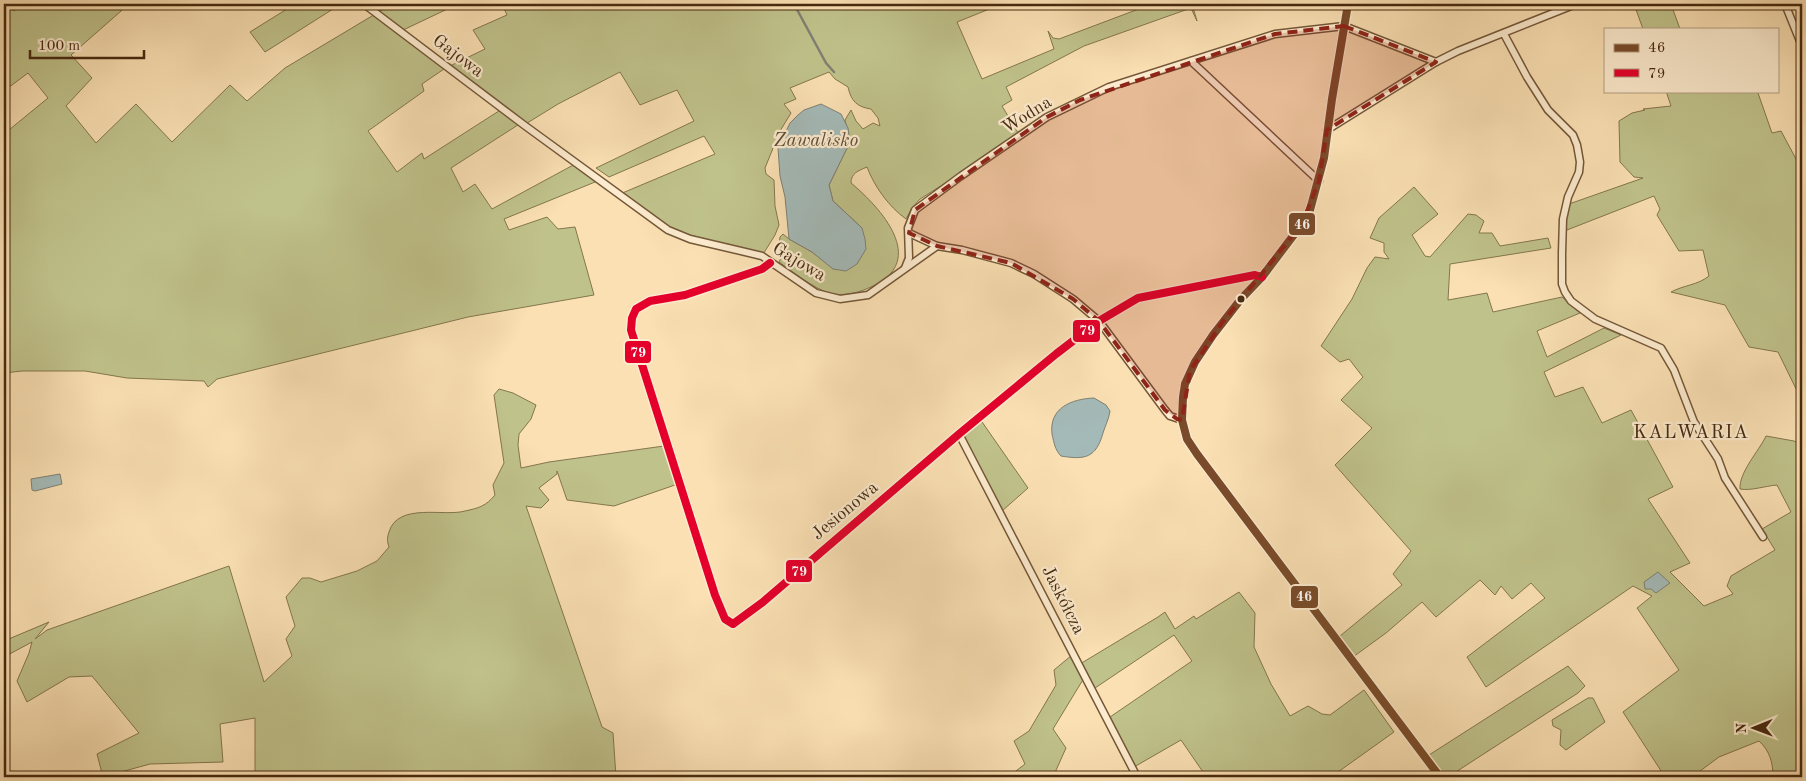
<svg xmlns="http://www.w3.org/2000/svg" width="1806" height="781" viewBox="0 0 1806 781" font-family="'Old Standard TT',serif">
  <style>
    .green { fill: #c0c28b; stroke: #84764d; fill-rule: evenodd }
    .water { fill: #a4bab8; stroke: #7f8074 }
    .lines { fill: none; stroke-linecap: round; stroke-linejoin: round }
    .stream { stroke: #7f8074; stroke-width: 2.5 }
    .minor-casing { stroke: #745738; stroke-width: 9 }
    .tertiary-casing { stroke: #745738; stroke-width: 10 }
    .minor { stroke: #fcebce; stroke-width: 6 }
    .tertiary { stroke: #fcebce; stroke-width: 8 }
    .bus-1-casing { stroke: #fcebce; stroke-width: 11 }
    .bus-2-casing { stroke: #fcebce; stroke-width: 11 }
    .bus-1 { stroke: #7a4b2a; stroke-width: 8 }
    .bus-2 { stroke: #e4002b; stroke-width: 8 }
    .marked { fill: #8f2418; fill-opacity: 0.2; stroke: #8f2418; stroke-width: 4; stroke-dasharray: 10 6; stroke-linejoin: round }
    .bus-dot { fill: #47290f; stroke: #fcebce; stroke-width: 2 }
    .labels { text-anchor: middle; dominant-baseline: central; stroke-width: 4.5; stroke-linejoin: round; paint-order: stroke }
    .street-label { font-size: 18px; fill: #47290f; stroke: #fcebce }
    .water-label { font-size: 19px; font-style: italic; fill: #5e4d39; stroke: #fcebce }
    .neighbourhood-label { font-size: 19px; letter-spacing: 1px; fill: #47290f; stroke: #fcebce }
    .line-badge { stroke: #fcebce; stroke-width: 2 }
    .badge-label { font-size: 14px; text-anchor: middle; font-weight: bold; fill: #fff }
  </style>
  <rect width="100%" height="100%" fill="#fae0b3"/>
  <filter id="stains"><feTurbulence type="fractalNoise" baseFrequency=".004" numOctaves="4"/><feColorMatrix values="0 0 0 0 .2 0 0 0 0 .09 0 0 0 0 .02 0 0 0 .5 -.17"/></filter>
  <radialGradient id="worn" r=".72"><stop offset=".6" stop-color="#630" stop-opacity="0"/><stop offset="1" stop-color="#630" stop-opacity=".3"/></radialGradient>
  <g class="green">
    <path d="M4 4H8L14 11 22 4H129L71 55 92 78 66 106 96 143 136 104 172 142 230 85 247 101 285 68 392 4H458L401 31 448 67 485 49 473 30 507 15 502 4H1002L957 22 982 79 1054 49 1048 31 1053 38 1059 39 1152 4H1192L1197 21 1191 8 1084 46 1006 87 1012 100 1002 106 1020 136 920 199 912 208 906 219C889 207 874 186 867 167 858 171 851 173 851 183 881 208 928 260 873 286 858 293 845 297 829 293 813 288 793 272 779 262L784 252 779 246 780 237 783 234 789 239 812 252 834 269 862 228 833 201 829 185 850 142 845 120 851 110 856 121 863 129 873 123 880 126 878 118 871 109C857 107 851 101 848 87L835 79 829 72 790 88 796 99 784 104 791 113 780 131 765 168 766 174 774 180 775 206 779 225 775 235 762 256 668 230 620 194 715 154 704 136 609 177 596 168 694 121 677 90 640 105 620 72 558 104 524 125 521 123 451 168 463 192 475 184 492 209 577 163 600 180 504 219 509 230 547 217 558 229 575 227 594 295 468 317 217 379 208 387 204 381 127 378 85 371H22L4 373V134L48 98 28 73 4 91ZM447 67 502 109 424 159 422 153 397 172 368 131 424 91 422 84Z"/>
    <polygon points="295,4 341,4 265,52 250,32"/>
    <polygon points="1634,4 1671,4 1680,29 1643,29"/>
    <path d="M1666 91H1755L1758 93 1772 133 1781 131 1802 170V401L1778 352 1749 347 1725 305 1671 292C1684 285 1698 285 1709 276L1703 250 1679 251 1657 215 1660 209 1654 196 1567 230 1565 223 1569 204 1643 178 1634 177 1620 162 1619 121 1632 113 1645 110 1643 109 1671 106Z"/>
    <path d="M1414 187 1438 214 1412 235 1425 256 1430 257 1468 214 1476 215 1484 221 1479 233H1492L1500 246 1548 238 1551 248 1450 264 1448 300 1487 293 1493 312 1562 297 1580 313 1537 331 1547 357 1604 328 1621 335 1544 372 1555 397 1583 387 1602 423 1631 410 1673 487 1648 499 1690 563 1670 572 1704 606 1733 594 1727 586 1731 576 1775 550 1762 529 1791 512 1777 485C1765 486 1751 491 1740 489 1739 472 1759 451 1766 436L1794 441 1802 445V777H1773C1773 763 1770 751 1759 741L1719 757 1692 777H1665L1623 712 1679 670 1637 608 1652 596 1633 586 1486 687 1467 657 1545 598 1531 583 1512 599 1501 586 1495 595 1480 580 1436 617 1422 602 1386 633 1353 657 1340 636 1402 585 1393 574 1411 551 1335 465 1372 428 1341 400 1363 377 1349 359 1340 362 1321 346 1352 299 1367 268 1375 257 1389 259 1384 252V243L1370 238 1379 218Z"/>
    <path d="M499 389 513 393 536 405 531 419 519 434 518 445 521 468 549 462 664 446 675 485 614 506 567 500 557 471V474L539 488 549 500 541 508 526 506 602 727 613 733 616 777H255V718L220 724 223 762 150 764 103 777 97 754 139 733 92 676 69 677 27 702 17 681 29 653 32 642 4 657V641L49 622 35 639 47 630 229 566 264 682 292 656 286 639 295 626 286 597 302 578H310L321 582 357 571 377 561 389 547C387 541 387 538 389 532 398 502 444 517 465 511 479 508 486 506 495 495L493 485 504 463 494 395Z"/>
    <polygon points="980,419 1028,488 1002,511 963,435"/>
    <polygon points="1239,592 1255,613 1254,647 1271,684 1290,716 1308,706 1322,714 1330,715 1364,690 1394,732 1331,777 1196,777 1203,772 1181,740 1134,767 1110,717 1192,661 1174,635 1095,688 1080,664 1158,617 1165,612 1175,629 1194,616 1196,619"/>
    <polygon points="1072,655 1084,678 1053,729 1066,748 1053,777 1013,777 1012,774 1025,764 1014,741 1029,731 1056,685 1054,670"/>
    <polygon points="1568,666 1585,686 1578,693 1448,777 1445,777 1429,755"/>
    <polygon points="1588,698 1593,698 1605,722 1566,750 1560,745 1561,730 1553,726 1552,720"/>
  </g>
  <g class="water">
    <polygon points="821,104 841,114 848,128 850,142 829,185 833,201 862,228 865,239 866,249 857,264 846,271 833,269 812,252 789,239 785,197 780,176 778,148 790,123 798,115 804,110"/>
    <path d="M1094 398 1106 405 1110 411C1109 419 1105 426 1103 433 1096 458 1085 460 1061 456 1055 450 1054 443 1052 434 1049 408 1071 399 1094 398Z"/>
    <polygon points="60,474 62,484 35,491 32,490 31,479"/>
    <polygon points="1658,572 1670,583 1656,593 1651,589 1645,589 1644,582"/>
  </g>
  <g class="lines">
    <polyline class="stream" points="794,4 826,63 834,72"/>
    <g class="minor-casing">
      <g id="minor">
        <polyline points="364,4 524,125 668,230 690,239 762,256 816,293 840,299 868,295 937,246 962,250 1011,263 1034,274 1073,299 1099,321 1165,410 1170,416 1182,420"/>
        <polyline points="1785,4 1802,46"/>
        <polyline points="1504,34 1527,77 1548,110 1573,135 1577,145 1580,162 1579,172 1568,197 1563,219 1562,253 1562,284 1565,292 1571,301 1595,319 1661,348 1674,370 1694,422 1718,459 1725,478 1763,537"/>
        <polyline points="1191,61 1319,181"/>
        <polyline points="1327,130 1436,62 1458,51 1576,4"/>
        <polyline points="909,233 937,246"/>
        <polyline points="770,263 762,269 685,295 650,301 636,309 632,318 631,330 715,595 725,619 733,624 763,602 959,434 1056,354 1099,321 1138,298 1255,275 1262,277"/>
        <polyline points="905,268 909,258 908,228 915,210 961,176 1047,117 1109,87 1275,34 1344,26 1436,62"/>
        <polyline points="959,434 1137,777"/>
      </g>
    </g>
    <g class="tertiary-casing">
      <polyline id="tertiary" points="1348,4 1332,99 1324,158 1310,210 1302,224 1262,277 1241,299 1213,335 1195,362 1185,384 1183,397 1182,420 1187,439 1197,454 1440,777"/>
    </g>
    <use href="#minor" class="minor"/>
    <use href="#tertiary" class="tertiary"/>
    <g class="bus-1-casing">
      <polyline id="bus-1" points="1348,4 1332,99 1324,158 1310,210 1302,224 1262,277 1241,299 1213,335 1195,362 1185,384 1183,397 1182,420 1187,439 1197,454 1440,777"/>
    </g>
    <g class="bus-2-casing">
      <polyline id="bus-2" points="770,263 762,269 685,295 650,301 636,309 632,318 631,330 715,595 725,619 733,624 763,602 959,434 1056,354 1099,321 1138,298 1255,275 1262,277"/>
    </g>
    <use href="#bus-1" class="bus-1"/>
    <use href="#bus-2" class="bus-2"/>
  </g>
  <path class="marked" d="M1344 26 1436 62 1327 130 1319 181 1302 224 1222 323 1190 371 1182 420 1177 419 1165 410 1099 321 1073 299 1011 263 937 246 909 233 915 210 1047 117 1080 100 1275 34Z"/>
  <circle class="bus-dot" cx="1241" cy="299" r="4.5"/>
  <g class="labels">
    <g class="street-label">
      <text transform="translate(458 56) rotate(37)">Gajowa</text>
      <text transform="translate(1027 115) rotate(-32)">Wodna</text>
      <text transform="translate(799 262) rotate(31)">Gajowa</text>
      <text transform="translate(845 511) rotate(-40)">Jesionowa</text>
      <text transform="translate(1063 600) rotate(63)">Jaskółcza</text>
    </g>
    <g class="water-label">
      <text x="816" y="141">Zawalisko</text>
    </g>
    <g class="neighbourhood-label">
      <text x="1691" y="433">KALWARIA</text>
    </g>
  </g>
  <g class="line-badge">
    <rect x="1288" y="212" width="28" height="24" rx="5" fill="#7a4b2a"/>
    <rect x="1072" y="319" width="29" height="24" rx="5" fill="#e4002b"/>
    <rect x="624" y="340" width="28" height="24" rx="5" fill="#e4002b"/>
    <rect x="785" y="559" width="28" height="24" rx="5" fill="#e4002b"/>
    <rect x="1290" y="585" width="29" height="24" rx="5" fill="#7a4b2a"/>
  </g>
  <g class="badge-label">
    <text x="1302" y="229">46</text>
    <text x="1087" y="335">79</text>
    <text x="638" y="357">79</text>
    <text x="799" y="576">79</text>
    <text x="1304" y="601">46</text>
  </g>
  <rect width="1806" height="781" fill="none" stroke="#fae0b3" stroke-width="20"/>
  <rect x="5" y="5" width="1796" height="771" fill="none" stroke="#47290f" stroke-width="2.5"/>
  <rect x="10" y="10" width="1786" height="761" fill="none" stroke="#47290f"/>
  <rect x="1604" y="28" width="175" height="65" fill="#fcebce" stroke="#b49d82"/>
  <rect x="1614" y="44" width="25" height="8" fill="#7a4b2a" stroke="#b49d82"/>
  <text x="1648" y="52" font-size="15" fill="#47290f">46</text>
  <rect x="1614" y="69" width="25" height="8" fill="#e4002b" stroke="#b49d82"/>
  <text x="1648" y="78" font-size="15" fill="#47290f">79</text>
  <g transform="translate(1754 728) rotate(269)" stroke="#fcebce" stroke-width="4" paint-order="stroke">
  <path d="M0-4L9 19L0 12L-9 19Z" fill="#47290f"/>
  <text y="-8" font-size="14" font-weight="bold" text-anchor="middle" fill="#47290f">N</text>
  </g>
  <path d="M30 50v8h114v-8" fill="none" stroke="#47290f" stroke-width="2.5"/>
  <text x="38" y="50" font-size="15" fill="#47290f" stroke="#fcebce" stroke-width="4" paint-order="stroke">100 m</text>
  <rect width="100%" height="100%" filter="url(#stains)"/>
  <rect width="100%" height="100%" fill="url(#worn)"/>
</svg>
